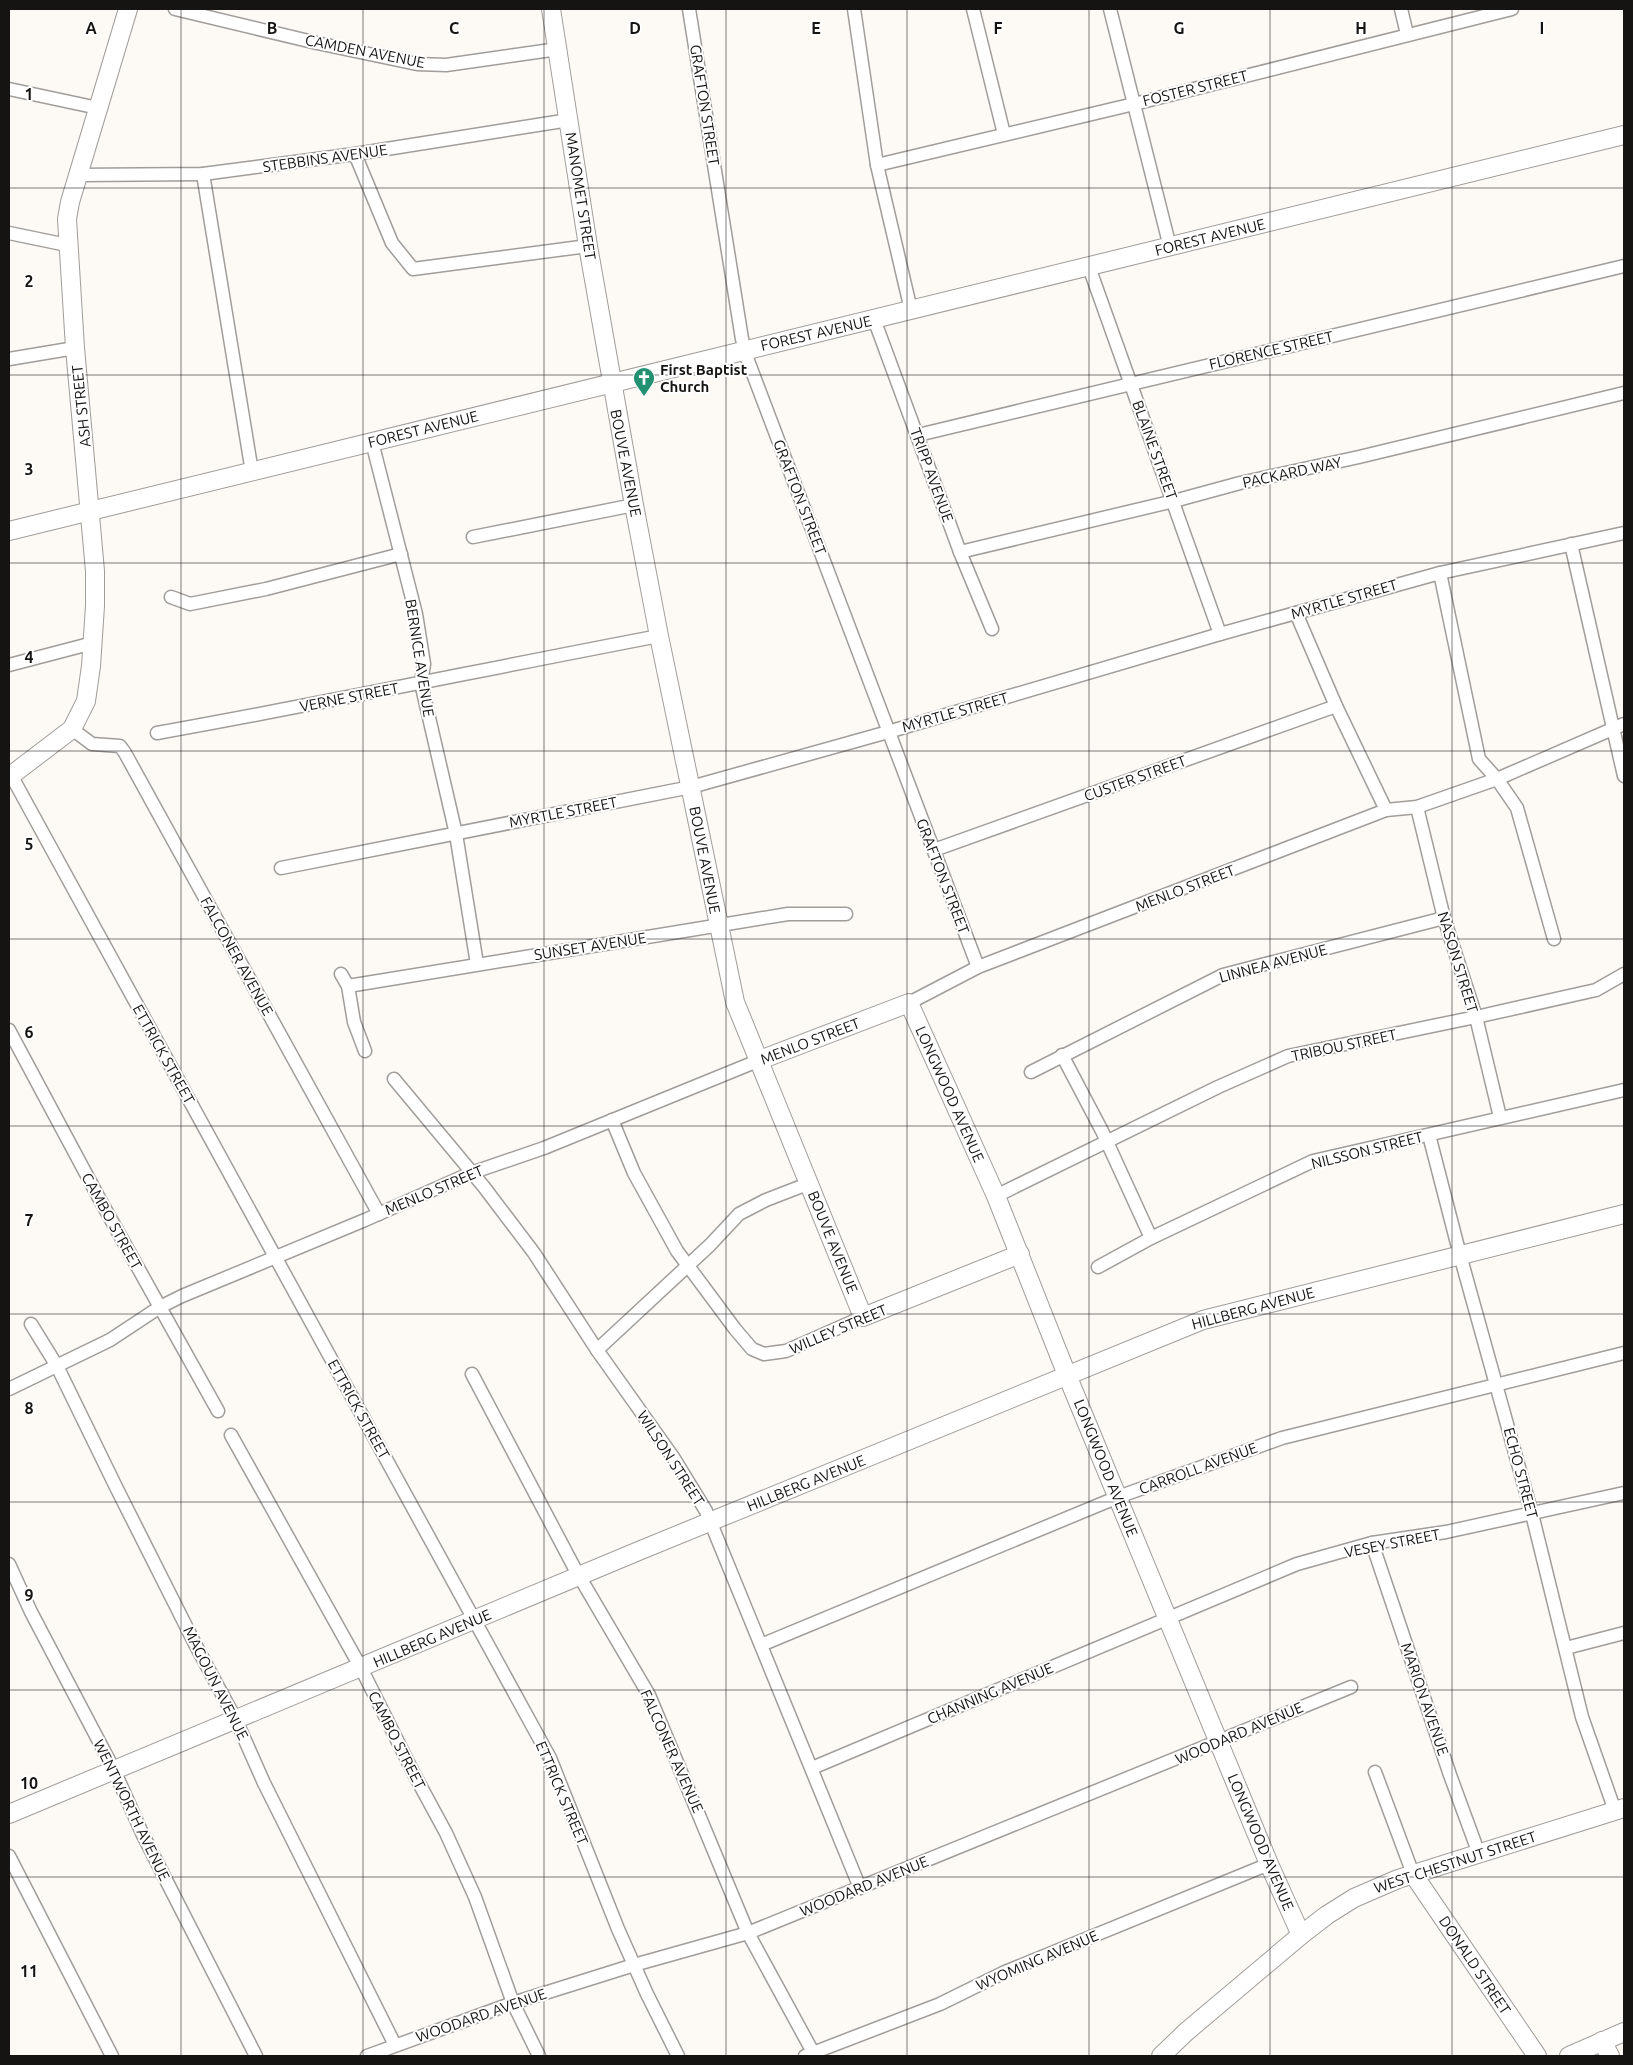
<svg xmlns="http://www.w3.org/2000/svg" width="1633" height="2065" viewBox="0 0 1633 2065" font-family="Ubuntu,sans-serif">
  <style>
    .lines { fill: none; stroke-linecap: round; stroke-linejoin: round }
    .street-casing { stroke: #a09d9a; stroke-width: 15 }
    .secondary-casing { stroke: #a09d9a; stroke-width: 20 }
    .street { stroke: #fff; stroke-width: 12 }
    .secondary { stroke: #fff; stroke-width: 18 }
    .grid { fill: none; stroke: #151413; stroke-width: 1; stroke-opacity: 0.55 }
    .labels { text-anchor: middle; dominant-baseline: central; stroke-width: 4; stroke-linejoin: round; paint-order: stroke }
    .street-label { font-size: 15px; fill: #151413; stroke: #fff }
    .poi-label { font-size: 15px; font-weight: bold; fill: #151413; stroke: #fff; text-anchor: start }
    .grid-label { font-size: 16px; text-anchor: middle; font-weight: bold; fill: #151413; stroke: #fff; stroke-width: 4; stroke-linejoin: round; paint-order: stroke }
  </style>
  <rect width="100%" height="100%" fill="#fdf9f5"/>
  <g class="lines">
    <g class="street-casing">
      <g id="street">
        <polyline points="175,9 317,43 417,64 446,65 558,49"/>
        <polyline points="689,9 742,339 747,358 978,967"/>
        <polyline points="854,9 877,165 911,310"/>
        <polyline points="973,9 1004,134"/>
        <polyline points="1110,9 1170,247"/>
        <polyline points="1401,9 1407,34"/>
        <polyline points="9,89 98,108"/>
        <polyline points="355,154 392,243 413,269 588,246"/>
        <polyline points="877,165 1134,104 1512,9"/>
        <polyline points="203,174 252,472"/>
        <polyline points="78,175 203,174 355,154 569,120"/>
        <polyline points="9,233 67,245"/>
        <polyline points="1089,267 1220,634"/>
        <polyline points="874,319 960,552 992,629"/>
        <polyline points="9,359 75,348"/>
        <polyline points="918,435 1624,266"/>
        <polyline points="372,442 416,614 424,664 421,683 456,834 477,964"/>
        <polyline points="473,537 634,505"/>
        <polyline points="1571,544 1624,776"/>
        <polyline points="960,552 1174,501 1240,483 1359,457 1624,393"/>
        <polyline points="1440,573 1479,759 1497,779 1517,808 1554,939"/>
        <polyline points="171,597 190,604 266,589 401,554"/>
        <polyline points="1296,613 1336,706 1386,810"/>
        <polyline points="9,665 93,643"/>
        <polyline points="72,729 92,744 120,746 125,753 379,1214"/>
        <path d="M157 733C325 703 491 668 659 636"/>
        <polyline points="11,775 550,1758 618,1929 647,1994 678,2056"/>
        <polyline points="1417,807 1444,918 1476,1017 1500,1117"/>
        <polyline points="934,850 1336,706"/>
        <polyline points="281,868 691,787 888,732 1220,634 1440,573 1624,533"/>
        <polyline points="341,974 348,986 788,914 846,914"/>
        <polyline points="348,986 354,1022 365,1051"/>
        <polyline points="909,1003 978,967 1386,810 1417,807 1497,779 1624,724"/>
        <polyline points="9,1030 99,1198 218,1411"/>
        <polyline points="1062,1055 1102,1131 1151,1238"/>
        <polyline points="1031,1072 1223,975 1444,918"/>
        <polyline points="394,1079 484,1187 534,1253 597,1350 673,1457 706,1511 860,1888"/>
        <polyline points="612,1120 634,1173 677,1251 735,1329 752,1349 764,1354 786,1351 863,1317"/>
        <polyline points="1429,1135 1460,1255 1532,1514 1582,1717 1615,1811"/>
        <polyline points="996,1196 1218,1087 1288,1056 1476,1017 1596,990 1624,974"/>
        <polyline points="1098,1267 1151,1238 1313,1161 1624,1090"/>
        <polyline points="31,1324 57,1366 116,1487 195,1644 236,1720 264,1783 395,2045"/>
        <polyline points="597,1350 710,1245 739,1214 766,1200 810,1183"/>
        <polyline points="472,1374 575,1569 649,1695 748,1933 815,2056"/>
        <polyline points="9,1389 110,1340 160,1307 182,1296 365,1220 471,1173 544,1148 760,1060"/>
        <polyline points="231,1435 361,1668 414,1774 446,1833 475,1897 513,2003 539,2056"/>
        <polyline points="1372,1543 1450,1775 1479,1854"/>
        <polyline points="9,1564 31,1612 114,1770 142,1833 256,2056"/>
        <polyline points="761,1645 1118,1497 1282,1438 1624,1353"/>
        <polyline points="1566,1648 1624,1633"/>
        <polyline points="812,1768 1297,1564 1372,1543 1446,1532 1624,1493"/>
        <polyline points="1375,1772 1413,1874"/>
        <polyline points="9,1856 112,2056"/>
        <polyline points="367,2056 513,2003 634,1965 748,1933 1351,1687"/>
        <polyline points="805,2056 940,2004 1005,1972 1269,1864"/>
      </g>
    </g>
    <g class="secondary-casing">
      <g id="secondary">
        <polyline points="551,9 588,246 634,505 659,636 735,1002 863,1317 1020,1254"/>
        <polyline points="9,531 1624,135"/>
        <polyline points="9,777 72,729 86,701 91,666 95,606 95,571 75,348 67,219 70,202 128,9"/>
        <polyline points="760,1060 909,1003 996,1196 1067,1375 1269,1864 1301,1935"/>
        <polyline points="9,1814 641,1550 1203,1320 1624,1214"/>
        <polyline points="1413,1874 1537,2056"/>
        <polyline points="1602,2041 1610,2056"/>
        <polyline points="1161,2056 1186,2032 1301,1935 1327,1915 1354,1898 1398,1879 1624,1808"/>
        <polyline points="1569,2056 1624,2032"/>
      </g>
    </g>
    <use href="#street" class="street"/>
    <use href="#secondary" class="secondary"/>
  </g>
  <path class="grid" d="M181 9V2056M363 9V2056M544 9V2056M726 9V2056M907 9V2056M1089 9V2056M1270 9V2056M1452 9V2056M9 188H1624M9 375H1624M9 563H1624M9 751H1624M9 939H1624M9 1126H1624M9 1314H1624M9 1502H1624M9 1690H1624M9 1877H1624"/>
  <defs>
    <g id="church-pin" transform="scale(1.125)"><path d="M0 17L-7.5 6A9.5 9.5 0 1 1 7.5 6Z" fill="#229172" stroke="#fff"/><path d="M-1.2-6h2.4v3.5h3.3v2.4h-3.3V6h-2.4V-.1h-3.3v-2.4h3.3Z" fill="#fff"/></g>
  </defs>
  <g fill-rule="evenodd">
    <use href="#church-pin" x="644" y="378"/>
  </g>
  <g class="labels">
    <g class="street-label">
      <text transform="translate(365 51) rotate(11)">CAMDEN AVENUE</text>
      <text transform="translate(1195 88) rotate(-14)">FOSTER STREET</text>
      <text transform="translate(705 105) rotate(81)">GRAFTON STREET</text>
      <text transform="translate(325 158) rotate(-8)">STEBBINS AVENUE</text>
      <text transform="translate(581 196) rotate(81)">MANOMET STREET</text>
      <text transform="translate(1210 237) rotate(-14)">FOREST AVENUE</text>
      <text transform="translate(816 333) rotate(-13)">FOREST AVENUE</text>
      <text transform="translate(1271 350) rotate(-13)">FLORENCE STREET</text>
      <text transform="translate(81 406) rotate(-96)">ASH STREET</text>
      <text transform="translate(423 429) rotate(-14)">FOREST AVENUE</text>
      <text transform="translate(1155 450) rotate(70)">BLAINE STREET</text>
      <text transform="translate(626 463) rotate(79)">BOUVE AVENUE</text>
      <text transform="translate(1292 472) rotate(-12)">PACKARD WAY</text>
      <text transform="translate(932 475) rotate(70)">TRIPP AVENUE</text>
      <text transform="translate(800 497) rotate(69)">GRAFTON STREET</text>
      <text transform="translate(1344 599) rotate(-16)">MYRTLE STREET</text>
      <text transform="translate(420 658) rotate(81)">BERNICE AVENUE</text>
      <text transform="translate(349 697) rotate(-11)">VERNE STREET</text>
      <text transform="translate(955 712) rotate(-16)">MYRTLE STREET</text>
      <text transform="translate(1135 778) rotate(-20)">CUSTER STREET</text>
      <text transform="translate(563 812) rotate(-11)">MYRTLE STREET</text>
      <text transform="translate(705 860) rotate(79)">BOUVE AVENUE</text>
      <text transform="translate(943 876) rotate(69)">GRAFTON STREET</text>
      <text transform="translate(1185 888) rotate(-21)">MENLO STREET</text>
      <text transform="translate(590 946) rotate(-9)">SUNSET AVENUE</text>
      <text transform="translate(237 956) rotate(61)">FALCONER AVENUE</text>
      <text transform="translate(1458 962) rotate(73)">NASON STREET</text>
      <text transform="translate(1273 963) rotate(-15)">LINNEA AVENUE</text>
      <text transform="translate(810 1041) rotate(-21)">MENLO STREET</text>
      <text transform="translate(1344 1045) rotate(-12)">TRIBOU STREET</text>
      <text transform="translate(164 1054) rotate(61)">ETTRICK STREET</text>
      <text transform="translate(950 1094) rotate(66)">LONGWOOD AVENUE</text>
      <text transform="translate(1367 1150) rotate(-14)">NILSSON STREET</text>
      <text transform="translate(434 1190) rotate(-23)">MENLO STREET</text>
      <text transform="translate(112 1221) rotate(61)">CAMBO STREET</text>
      <text transform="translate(833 1242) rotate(68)">BOUVE AVENUE</text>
      <text transform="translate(1253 1308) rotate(-15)">HILLBERG AVENUE</text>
      <text transform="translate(838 1329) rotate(-23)">WILLEY STREET</text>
      <text transform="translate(359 1409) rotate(61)">ETTRICK STREET</text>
      <text transform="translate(671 1458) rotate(57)">WILSON STREET</text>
      <text transform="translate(1106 1468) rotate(68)">LONGWOOD AVENUE</text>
      <text transform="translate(1198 1468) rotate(-20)">CARROLL AVENUE</text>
      <text transform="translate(1521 1473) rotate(75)">ECHO STREET</text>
      <text transform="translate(806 1483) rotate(-22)">HILLBERG AVENUE</text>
      <text transform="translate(1392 1543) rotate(-11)">VESEY STREET</text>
      <text transform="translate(432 1638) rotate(-23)">HILLBERG AVENUE</text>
      <text transform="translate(216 1683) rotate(63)">MAGOUN AVENUE</text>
      <text transform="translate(990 1693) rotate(-23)">CHANNING AVENUE</text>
      <text transform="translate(1425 1699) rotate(71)">MARION AVENUE</text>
      <text transform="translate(1239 1733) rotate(-23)">WOODARD AVENUE</text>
      <text transform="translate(397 1740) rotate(63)">CAMBO STREET</text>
      <text transform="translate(672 1751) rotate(66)">FALCONER AVENUE</text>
      <text transform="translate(562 1793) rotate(67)">ETTRICK STREET</text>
      <text transform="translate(132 1810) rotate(64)">WENTWORTH AVENUE</text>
      <text transform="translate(1261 1842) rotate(67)">LONGWOOD AVENUE</text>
      <text transform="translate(1455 1862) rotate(-18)">WEST CHESTNUT STREET</text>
      <text transform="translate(864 1886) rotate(-22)">WOODARD AVENUE</text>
      <text transform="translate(1037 1960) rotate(-23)">WYOMING AVENUE</text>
      <text transform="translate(1475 1965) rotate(56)">DONALD STREET</text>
      <text transform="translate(481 2015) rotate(-19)">WOODARD AVENUE</text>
    </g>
    <g class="poi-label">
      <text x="660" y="369">First Baptist<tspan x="660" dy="17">Church</tspan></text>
    </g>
  </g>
  <g class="grid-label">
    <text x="91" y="34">A</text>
    <text x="272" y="34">B</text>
    <text x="454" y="34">C</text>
    <text x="635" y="34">D</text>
    <text x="816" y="34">E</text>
    <text x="998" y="34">F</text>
    <text x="1179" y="34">G</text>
    <text x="1361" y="34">H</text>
    <text x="1542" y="34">I</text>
    <text x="29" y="100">1</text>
    <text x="29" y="287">2</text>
    <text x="29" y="475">3</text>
    <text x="29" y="663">4</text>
    <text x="29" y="850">5</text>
    <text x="29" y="1038">6</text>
    <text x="29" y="1226">7</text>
    <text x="29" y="1414">8</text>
    <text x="29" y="1601">9</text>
    <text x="29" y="1789">10</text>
    <text x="29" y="1977">11</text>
  </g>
  <rect width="1633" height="2065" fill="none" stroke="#151413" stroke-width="20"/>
</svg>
